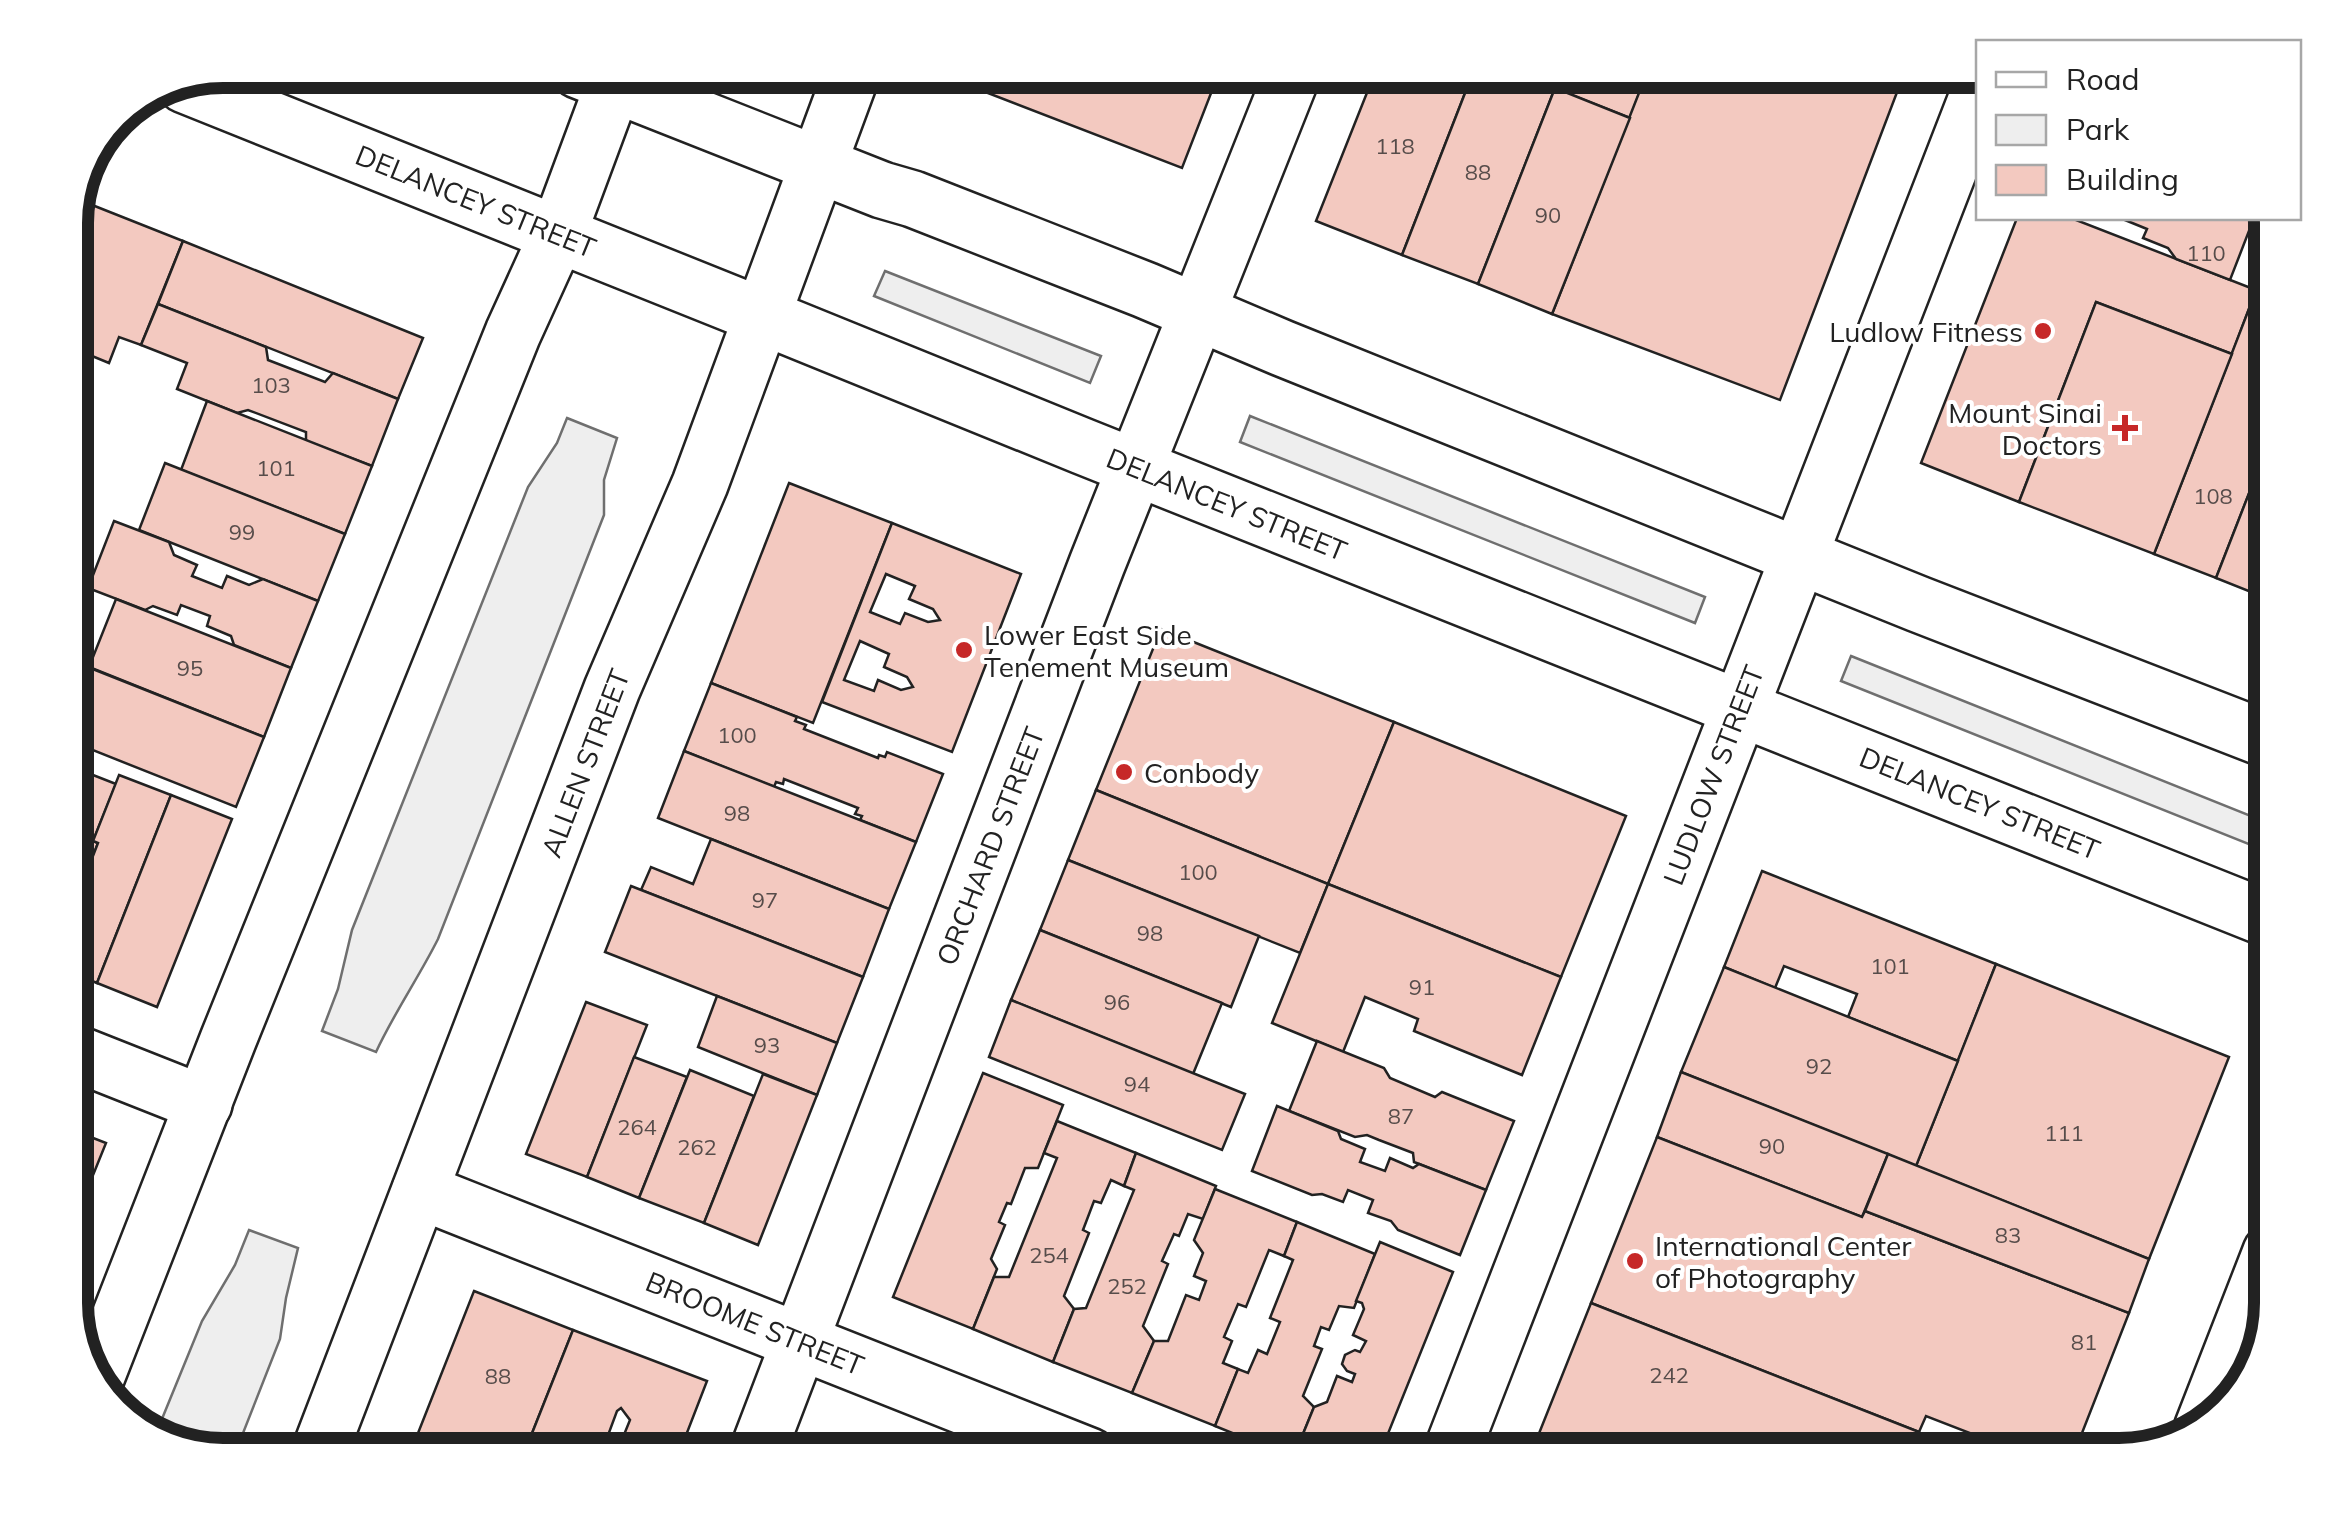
<svg xmlns="http://www.w3.org/2000/svg" width="2341" height="1526" viewBox="0 0 2341 1526" font-family="Mulish,sans-serif">
  <style>
    .green { fill: #eee; stroke: #6f6f6f; stroke-width: 2.5 }
    .building { fill: #f3c9c0; stroke: #222; stroke-width: 2.5; fill-rule: evenodd }
    .lines { fill: none; stroke-linecap: round; stroke-linejoin: round }
    .minor-casing { stroke: #222; stroke-width: 60 }
    .primary-casing { stroke: #222; stroke-width: 60 }
    .minor { stroke: #fff; stroke-width: 55 }
    .primary { stroke: #fff; stroke-width: 55 }
    .poi-dot { fill: #c62828; stroke: #fff; stroke-width: 4 }
    .labels { text-anchor: middle; dominant-baseline: central; stroke-width: 8; stroke-linejoin: round; paint-order: stroke }
    .number-label { font-size: 22px; fill: #564c4a }
    .street-label { font-size: 28px; fill: #222; stroke: #fff }
    .poi-label { font-size: 28px; fill: #222; stroke: #fff; text-anchor: start }
    .rim { fill: none; stroke: #222; stroke-width: 12 }
  </style>
  <rect width="100%" height="100%" fill="#fff"/>
  <g class="green">
    <polygon points="885,271 1101,356 1090,383 874,296"/>
    <polygon points="1250,416 1705,597 1695,623 1240,442"/>
    <path d="M567 418 617 438 604 480V515L438 939C419 977 394 1013 376 1052L322 1031 338 989 352 930 528 487 557 443Z"/>
    <polygon points="1851,656 2271,824 2271,853 1841,681"/>
    <polygon points="249,1230 298,1248 286,1298 280,1339 234,1456 223,1456 155,1436 202,1321 235,1265"/>
  </g>
  <g class="building">
    <polygon points="952,70 1220,70 1182,168 949,78"/>
    <polygon points="1376,70 1474,70 1402,255 1316,221"/>
    <polygon points="1474,70 1508,70 1555,88 1478,284 1402,255"/>
    <polygon points="1508,70 1648,70 1630,118"/>
    <polygon points="1648,70 1704,70 1711,73 1712,70 1853,70 1899,87 1780,400 1552,314"/>
    <polygon points="1869,70 1918,70 1912,86"/>
    <polygon points="1555,88 1630,118 1552,314 1478,284"/>
    <polygon points="77,199 183,241 141,345 119,337 109,363 70,347 70,213"/>
    <polygon points="2017,218 2071,218 2256,290 2232,354 2096,302 2019,502 1921,463"/>
    <polygon points="2120,218 2254,218 2230,280 2176,259 2168,248 2143,238 2147,229"/>
    <polygon points="183,241 423,338 398,399 158,304"/>
    <polygon points="2254,296 2271,302 2271,437 2216,578 2154,554"/>
    <polygon points="2096,302 2232,354 2154,554 2019,502"/>
    <polygon points="158,304 266,347 268,360 325,382 333,373 398,399 372,466 306,441 306,432 248,410 237,413 177,389 187,363 141,345"/>
    <polygon points="207,401 372,466 345,534 181,470"/>
    <polygon points="2271,437 2271,600 2216,578"/>
    <polygon points="165,463 345,534 318,601 139,530"/>
    <polygon points="789,483 892,523 813,723 711,683"/>
    <polygon points="114,521 169,542 174,555 197,565 192,576 222,588 227,576 249,585 263,579 318,601 291,668 234,645 231,636 207,626 210,616 181,605 177,615 153,606 145,610 88,588"/>
    <path d="M892 523 1021 574 952 752 822 702ZM886 574 915 586 909 599 933 609 940 620 928 622 905 613 900 624 870 612ZM860 641 889 654 884 667 907 677 913 687 901 690 878 680 874 691 844 680Z"/>
    <polygon points="116,599 291,668 264,737 89,667"/>
    <polygon points="1161,629 1394,722 1328,884 1096,790"/>
    <polygon points="70,660 264,737 236,807 70,741"/>
    <polygon points="711,683 797,717 795,721 806,725 804,729 878,758 879,755 885,757 887,752 943,774 916,842 860,820 862,816 855,814 858,808 784,779 783,784 776,782 774,787 684,751"/>
    <polygon points="1394,722 1626,816 1561,977 1328,884"/>
    <polygon points="684,751 916,842 889,909 658,818"/>
    <polygon points="70,766 116,784 93,841 98,843 76,900 70,897"/>
    <polygon points="119,775 171,795 97,983 70,972 70,897 76,900 98,843 93,841"/>
    <polygon points="1096,790 1328,884 1300,953 1068,860"/>
    <polygon points="171,795 232,819 157,1007 97,983"/>
    <polygon points="711,839 889,909 863,977 641,890 651,867 693,884"/>
    <polygon points="1068,860 1259,936 1231,1007 1040,930"/>
    <polygon points="1762,871 1996,964 1958,1061 1848,1017 1857,994 1784,966 1775,988 1724,967"/>
    <polygon points="1328,884 1561,977 1522,1075 1414,1031 1418,1019 1365,997 1343,1052 1272,1023"/>
    <polygon points="631,886 863,977 837,1043 605,952"/>
    <polygon points="1040,930 1222,1003 1193,1074 1011,1000"/>
    <polygon points="1996,964 2229,1057 2149,1259 1916,1166"/>
    <polygon points="1724,967 1958,1061 1916,1166 1681,1072"/>
    <polygon points="717,996 837,1043 817,1095 698,1047"/>
    <polygon points="1011,1000 1245,1094 1222,1150 989,1057"/>
    <polygon points="586,1002 647,1025 587,1177 526,1154"/>
    <polygon points="1317,1041 1384,1068 1390,1078 1435,1097 1442,1092 1514,1121 1486,1190 1414,1162 1413,1153 1379,1140 1367,1135 1355,1137 1289,1111"/>
    <polygon points="634,1057 687,1077 639,1198 587,1177"/>
    <polygon points="690,1070 754,1096 704,1223 639,1198"/>
    <polygon points="1681,1072 1888,1154 1862,1217 1657,1137"/>
    <polygon points="983,1073 1063,1105 1038,1168 1025,1168 1011,1204 1007,1203 999,1222 1005,1225 991,1259 997,1269 973,1329 893,1297"/>
    <polygon points="763,1074 817,1095 758,1245 704,1223"/>
    <polygon points="1277,1106 1338,1131 1341,1139 1365,1149 1360,1162 1385,1171 1390,1158 1413,1168 1419,1164 1486,1190 1460,1255 1398,1230 1391,1221 1368,1213 1373,1200 1348,1190 1343,1202 1322,1194 1312,1195 1252,1171"/>
    <polygon points="1057,1121 1136,1153 1124,1186 1111,1180 1101,1203 1094,1201 1083,1230 1089,1233 1064,1296 1074,1309 1053,1362 973,1329 994,1277 1009,1277 1057,1158 1044,1153"/>
    <polygon points="70,1129 106,1143 70,1232"/>
    <polygon points="1657,1137 1862,1217 1865,1211 2129,1313 2073,1456 2029,1456 1926,1416 1919,1432 1591,1303"/>
    <polygon points="1136,1153 1216,1186 1203,1219 1188,1214 1179,1236 1174,1234 1162,1261 1168,1264 1143,1326 1154,1341 1132,1393 1053,1362 1074,1309 1086,1308 1134,1190 1124,1186"/>
    <polygon points="1888,1154 2149,1259 2129,1313 1865,1211"/>
    <polygon points="1215,1189 1297,1222 1284,1256 1269,1250 1246,1307 1238,1304 1224,1337 1232,1341 1223,1363 1238,1369 1215,1426 1132,1393 1154,1341 1168,1341 1186,1295 1199,1300 1206,1281 1194,1276 1203,1253 1194,1240"/>
    <polygon points="1297,1222 1375,1254 1354,1308 1339,1306 1329,1330 1321,1327 1314,1346 1322,1349 1303,1396 1314,1407 1294,1456 1289,1456 1215,1426 1238,1369 1248,1373 1258,1350 1267,1354 1280,1322 1270,1318 1293,1260 1284,1256"/>
    <polygon points="1380,1242 1453,1272 1379,1456 1294,1456 1314,1407 1327,1402 1337,1376 1352,1382 1355,1374 1347,1371 1342,1364 1345,1355 1355,1350 1360,1352 1366,1341 1353,1335 1364,1309 1362,1303 1356,1301"/>
    <polygon points="474,1291 573,1330 523,1456 409,1456"/>
    <polygon points="1591,1303 1919,1432 1910,1456 1530,1456"/>
    <path d="M573 1330 707 1381 678 1456H523ZM621 1408 630 1420 617 1452 604 1446 617 1411Z"/>
    <polygon points="849,1437 854,1438 862,1447 883,1456 837,1456 835,1446 839,1441"/>
  </g>
  <g class="lines">
    <g class="minor-casing">
      <g id="minor">
        <polyline points="70,1051 204,1104"/>
        <polyline points="420,1191 1089,1456"/>
        <polyline points="2202,1429 2271,1252"/>
        <polyline points="756,1456 1097,564 1294,70"/>
        <polyline points="1450,1456 1978,95"/>
      </g>
    </g>
    <g class="primary-casing">
      <g id="primary">
        <polyline points="578,70 882,190 913,199 1145,290 1282,348 1918,604 2271,741"/>
        <polyline points="185,85 762,316 1082,446 2271,920"/>
        <polyline points="94,1383 228,1040 513,333 558,234 619,70"/>
        <polyline points="318,1456 612,689 700,484 853,70"/>
      </g>
    </g>
    <use href="#minor" class="minor"/>
    <use href="#primary" class="primary"/>
  </g>
  <g class="poi-dot">
    <circle cx="2043" cy="331" r="10"/>
    <path d="M2120 413h10v10h10v10h-10v10h-10v-10h-10v-10h10z"/>
    <circle cx="964" cy="650" r="10"/>
    <circle cx="1124" cy="772" r="10"/>
    <circle cx="1635" cy="1261" r="10"/>
  </g>
  <g class="labels">
    <g class="number-label">
      <text x="1395" y="146">118</text>
      <text x="1478" y="172">88</text>
      <text x="1548" y="215">90</text>
      <text x="2206" y="253">110</text>
      <text x="271" y="385">103</text>
      <text x="276" y="468">101</text>
      <text x="2213" y="496">108</text>
      <text x="242" y="532">99</text>
      <text x="190" y="668">95</text>
      <text x="737" y="735">100</text>
      <text x="737" y="813">98</text>
      <text x="1198" y="872">100</text>
      <text x="765" y="900">97</text>
      <text x="1150" y="933">98</text>
      <text x="1890" y="966">101</text>
      <text x="1422" y="987">91</text>
      <text x="1117" y="1002">96</text>
      <text x="767" y="1045">93</text>
      <text x="1819" y="1066">92</text>
      <text x="1137" y="1084">94</text>
      <text x="1401" y="1116">87</text>
      <text x="637" y="1127">264</text>
      <text x="2064" y="1133">111</text>
      <text x="1772" y="1146">90</text>
      <text x="697" y="1147">262</text>
      <text x="2008" y="1235">83</text>
      <text x="1049" y="1255">254</text>
      <text x="1127" y="1286">252</text>
      <text x="2084" y="1342">81</text>
      <text x="1669" y="1375">242</text>
      <text x="498" y="1376">88</text>
    </g>
    <g class="street-label">
      <text transform="translate(476 201) rotate(22)">DELANCEY STREET</text>
      <text transform="translate(1227 504) rotate(22)">DELANCEY STREET</text>
      <text transform="translate(585 763) rotate(-69)">ALLEN STREET</text>
      <text transform="translate(1713 775) rotate(-69)">LUDLOW STREET</text>
      <text transform="translate(1980 803) rotate(22)">DELANCEY STREET</text>
      <text transform="translate(990 846) rotate(-69)">ORCHARD STREET</text>
      <text transform="translate(755 1323) rotate(22)">BROOME STREET</text>
    </g>
    <g class="poi-label">
      <text x="2023" y="331" text-anchor="end">Ludlow Fitness</text>
      <text x="2102" y="412" text-anchor="end">Mount Sinai<tspan x="2102" dy="32">Doctors</tspan></text>
      <text x="984" y="634">Lower East Side<tspan x="984" dy="32">Tenement Museum</tspan></text>
      <text x="1144" y="772">Conbody</text>
      <text x="1655" y="1245">International Center<tspan x="1655" dy="32">of Photography</tspan></text>
    </g>
  </g>
  <path d="M0 0H2341V1526H0ZM223 88H2119A135 135 0 0 1 2254 223V1303A135 135 0 0 1 2119 1438H223A135 135 0 0 1 88 1303V223A135 135 0 0 1 223 88Z" fill="#fff" fill-rule="evenodd"/>
  <path class="rim" d="M223 88H2119A135 135 0 0 1 2254 223V1303A135 135 0 0 1 2119 1438H223A135 135 0 0 1 88 1303V223A135 135 0 0 1 223 88Z"/>
  <rect x="1976" y="40" width="325" height="180" fill="#ffffff" stroke="#a7a7a7" stroke-width="2.5"/>
  <rect x="1996" y="72" width="50" height="15" fill="#ffffff" stroke="#a7a7a7" stroke-width="2.5"/>
  <text x="2066" y="90" font-size="30" fill="#222222">Road</text>
  <rect x="1996" y="115" width="50" height="30" fill="#eeeeee" stroke="#a7a7a7" stroke-width="2.5"/>
  <text x="2066" y="140" font-size="30" fill="#222222">Park</text>
  <rect x="1996" y="165" width="50" height="30" fill="#f3c9c0" stroke="#a7a7a7" stroke-width="2.5"/>
  <text x="2066" y="190" font-size="30" fill="#222222">Building</text>
</svg>
